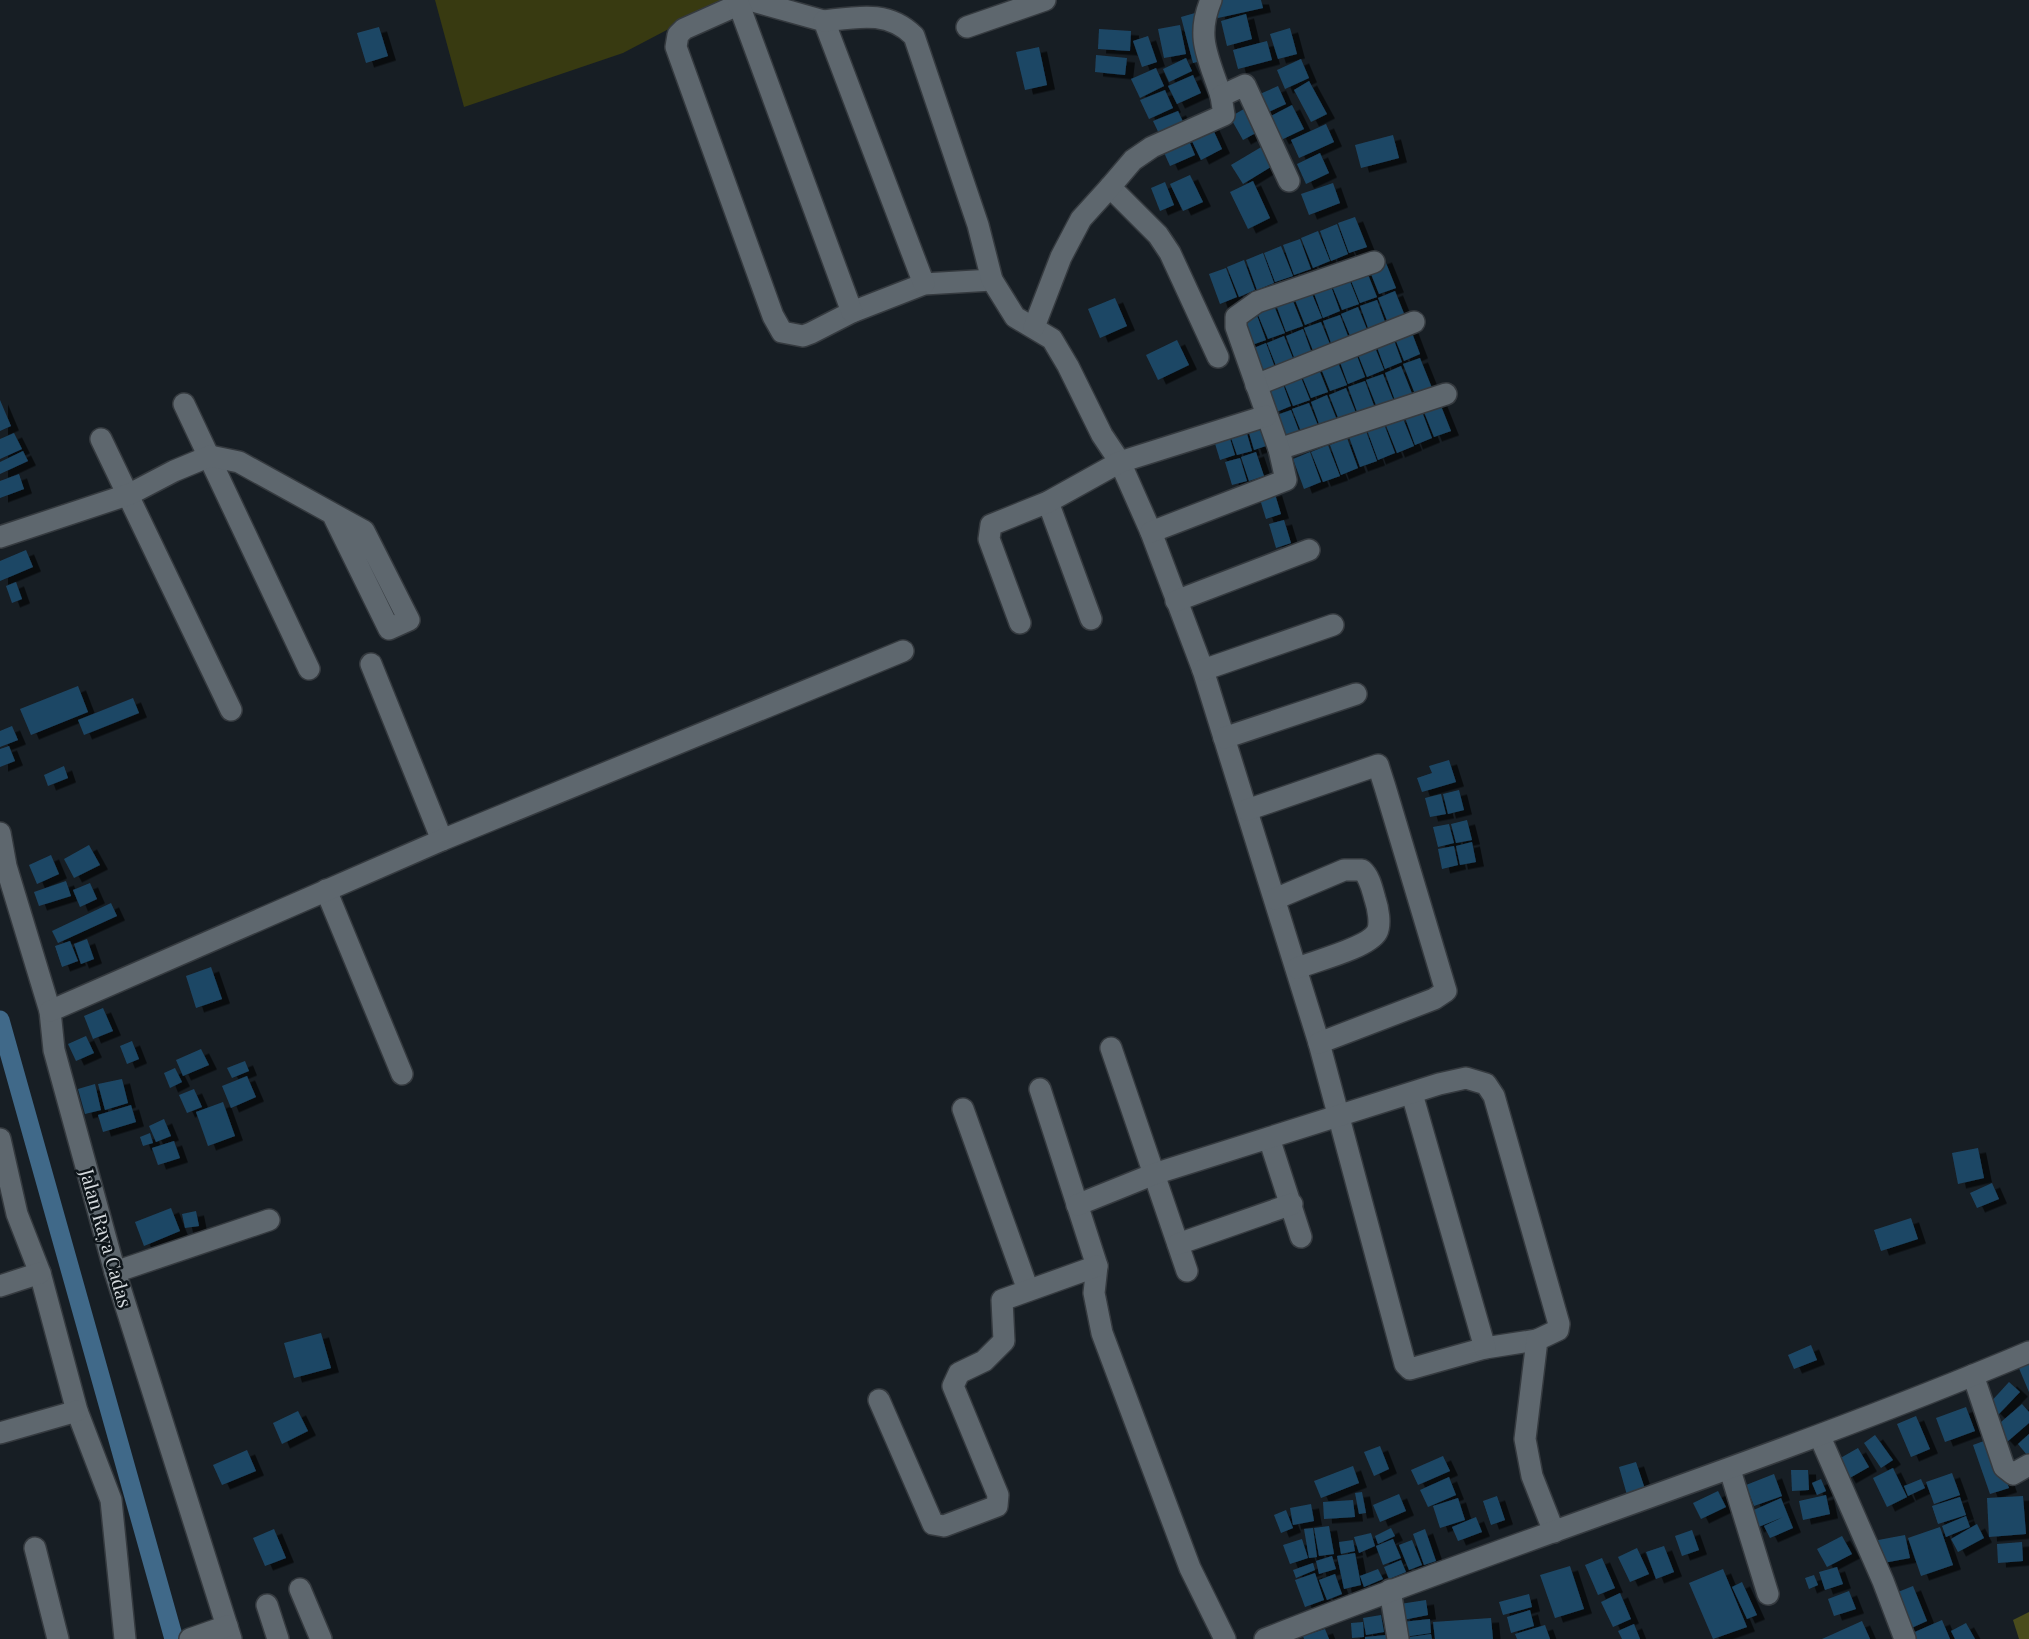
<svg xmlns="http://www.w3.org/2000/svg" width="2029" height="1639" viewBox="0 0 2029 1639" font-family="'Playfair Display',serif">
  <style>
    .green { fill: #383a11 }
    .forest { fill: #4a4c1c }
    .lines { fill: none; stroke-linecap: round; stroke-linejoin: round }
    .canal { stroke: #406989; stroke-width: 19 }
    .building { fill: #1e4765; filter: url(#shadow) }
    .minor-casing { stroke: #353a3f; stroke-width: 24 }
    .minor { stroke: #5e676e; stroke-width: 21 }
    .labels { text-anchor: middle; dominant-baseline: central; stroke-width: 5; stroke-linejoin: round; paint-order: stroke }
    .street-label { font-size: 19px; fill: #d4d9dd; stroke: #0e151a }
  </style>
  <defs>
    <filter id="shadow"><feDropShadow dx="8" dy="4.5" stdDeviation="0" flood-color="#0009"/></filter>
  </defs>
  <rect width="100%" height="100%" fill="#171e24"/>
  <polygon class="green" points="435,0 724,0 623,53 464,107"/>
  <polygon class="forest" points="2029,1612 2029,1639 2019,1639 2013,1620"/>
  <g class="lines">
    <polyline class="canal" points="0,1020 174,1639"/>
  </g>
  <g class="building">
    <polygon points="1223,0 1261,0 1263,8 1218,18 1214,2"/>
    <polygon points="1195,13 1206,60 1193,63 1181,17"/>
    <polygon points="1246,14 1252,39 1227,46 1221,21"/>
    <polygon points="1180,25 1186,54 1164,58 1158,29"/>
    <polygon points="379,27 388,56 366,63 357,33"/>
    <polygon points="1290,28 1297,54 1278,59 1270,34"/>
    <polygon points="1099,29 1131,31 1130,51 1098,49"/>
    <polygon points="1148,36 1157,62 1142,67 1133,41"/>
    <polygon points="1267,41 1272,60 1238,69 1233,50"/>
    <polygon points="1039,47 1047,85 1025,90 1016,52"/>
    <polygon points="1096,55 1127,58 1125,75 1095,72"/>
    <polygon points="1186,58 1192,71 1169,82 1163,69"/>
    <polygon points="1301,59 1309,78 1285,89 1277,70"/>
    <polygon points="1156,68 1164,86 1140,98 1131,79"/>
    <polygon points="1193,75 1201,93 1177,104 1168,86"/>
    <polygon points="1309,81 1327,114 1311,122 1294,90"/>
    <polygon points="1278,86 1286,104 1262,115 1253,97"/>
    <polygon points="1165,90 1173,108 1149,119 1140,100"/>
    <polygon points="1292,105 1304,129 1281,140 1269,117"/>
    <polygon points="1249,106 1263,129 1243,140 1230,117"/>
    <polygon points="1178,111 1186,128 1162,140 1153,121"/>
    <polygon points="1326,124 1334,142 1299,158 1291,140"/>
    <polygon points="1211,125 1222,149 1201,160 1189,135"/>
    <polygon points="1393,135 1399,158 1361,168 1355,145"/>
    <polygon points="1187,136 1195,155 1170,166 1162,148"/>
    <polygon points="1263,146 1274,165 1243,184 1231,165"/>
    <polygon points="1320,153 1329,173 1306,184 1297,164"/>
    <polygon points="1190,175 1203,202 1183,211 1170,184"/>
    <polygon points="1253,181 1270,218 1248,229 1230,192"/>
    <polygon points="1165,182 1174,205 1160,211 1151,188"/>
    <polygon points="1333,183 1340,203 1309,215 1301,194"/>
    <polygon points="1355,217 1367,247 1349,253 1338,223"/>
    <polygon points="1337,224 1348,254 1331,261 1320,231"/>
    <polygon points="1318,231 1330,261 1313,268 1301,238"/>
    <polygon points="1300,239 1311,269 1294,275 1283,245"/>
    <polygon points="1281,246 1293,276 1275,282 1264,253"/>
    <polygon points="1263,253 1274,283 1257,290 1246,260"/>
    <polygon points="1384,258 1396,288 1379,294 1367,264"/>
    <polygon points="1244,260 1255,290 1239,297 1227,267"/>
    <polygon points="1365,267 1377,297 1360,303 1348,273"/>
    <polygon points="1226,268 1237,297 1220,304 1209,274"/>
    <polygon points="1347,274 1359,304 1342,310 1330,281"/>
    <polygon points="1329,281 1340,311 1323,318 1312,288"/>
    <polygon points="1310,289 1322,318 1305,325 1293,295"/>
    <polygon points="1395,291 1407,321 1390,328 1378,298"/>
    <polygon points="1291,296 1303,326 1286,332 1275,302"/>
    <polygon points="1115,298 1127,326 1100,338 1088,309"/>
    <polygon points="1377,300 1388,330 1371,336 1360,306"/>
    <polygon points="1273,303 1285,333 1268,339 1256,310"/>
    <polygon points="1358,307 1370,337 1353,343 1341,314"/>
    <polygon points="1255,310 1266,340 1249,346 1238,316"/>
    <polygon points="1340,315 1351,344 1334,351 1323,321"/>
    <polygon points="1321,322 1333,352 1316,358 1304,328"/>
    <polygon points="1409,325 1420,354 1404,361 1392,331"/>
    <polygon points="1303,329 1314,359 1297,365 1286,336"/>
    <polygon points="1391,332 1402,362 1385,369 1374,339"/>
    <polygon points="1284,336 1296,366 1279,373 1267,343"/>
    <polygon points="1177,340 1189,365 1158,380 1146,355"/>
    <polygon points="1372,340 1384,370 1367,377 1355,347"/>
    <polygon points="1266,343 1277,373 1260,380 1249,350"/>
    <polygon points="1354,348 1365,377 1348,384 1337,354"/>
    <polygon points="1335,355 1347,385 1330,391 1318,361"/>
    <polygon points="1420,358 1432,388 1415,394 1403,364"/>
    <polygon points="1316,362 1328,392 1311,398 1299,369"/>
    <polygon points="1401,366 1413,396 1396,403 1385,373"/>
    <polygon points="1298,370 1310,400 1293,406 1281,376"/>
    <polygon points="1383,374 1395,404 1378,410 1366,380"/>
    <polygon points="1280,376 1291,406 1274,413 1263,383"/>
    <polygon points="1365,381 1376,411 1359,417 1348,387"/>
    <polygon points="1346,388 1358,418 1341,425 1329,395"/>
    <polygon points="1327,395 1339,425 1322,432 1311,402"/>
    <polygon points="0,400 11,426 0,431"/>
    <polygon points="1439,401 1451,431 1434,437 1422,407"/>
    <polygon points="1309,403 1321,433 1304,439 1292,409"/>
    <polygon points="1421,409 1432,438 1415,445 1404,415"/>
    <polygon points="1291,410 1302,439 1285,446 1274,416"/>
    <polygon points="1402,416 1414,446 1397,453 1385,423"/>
    <polygon points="1262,422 1269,445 1254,450 1247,426"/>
    <polygon points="1384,424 1395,453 1378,460 1367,430"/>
    <polygon points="1245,427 1252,451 1237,455 1229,432"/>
    <polygon points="1366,431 1377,461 1360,467 1349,437"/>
    <polygon points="1228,432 1235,455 1220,460 1213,437"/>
    <polygon points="14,433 22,449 0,459 0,439"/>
    <polygon points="1347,438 1358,468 1341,475 1330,445"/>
    <polygon points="1328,445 1340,476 1323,482 1311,452"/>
    <polygon points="23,451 28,461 0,474 0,462"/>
    <polygon points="1256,452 1264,476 1249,481 1241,457"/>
    <polygon points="1310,452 1321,482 1304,489 1293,459"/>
    <polygon points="1240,458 1247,481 1232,485 1225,462"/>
    <polygon points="19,474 24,489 0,498 0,481"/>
    <polygon points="1274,491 1281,514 1266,519 1259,496"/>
    <polygon points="1284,520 1291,543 1276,548 1269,524"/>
    <polygon points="26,550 33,567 0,581 0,561"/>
    <polygon points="16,582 22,599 12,603 6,586"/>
    <polygon points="78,686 88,712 31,735 20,709"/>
    <polygon points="133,698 139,713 84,735 78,720"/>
    <polygon points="12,726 18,740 0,747 0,731"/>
    <polygon points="9,746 15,761 0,767 0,749"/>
    <polygon points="1449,760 1456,782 1422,792 1417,778 1432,773 1429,766"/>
    <polygon points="64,766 68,778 48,786 44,775"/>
    <polygon points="1459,790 1464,810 1448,814 1443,794"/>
    <polygon points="1441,794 1446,814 1430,817 1425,798"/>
    <polygon points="1467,820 1472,840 1456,843 1451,824"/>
    <polygon points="1449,824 1454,843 1438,847 1433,827"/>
    <polygon points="1472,842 1476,862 1460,865 1456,846"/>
    <polygon points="89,845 100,865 74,878 64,859"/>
    <polygon points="1454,846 1458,865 1442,869 1438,849"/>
    <polygon points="51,855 59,874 37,884 29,865"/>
    <polygon points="66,881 71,896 39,906 34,892"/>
    <polygon points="90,883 97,899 80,907 73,890"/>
    <polygon points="111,903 117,916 58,943 52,931"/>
    <polygon points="87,939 94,959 81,964 74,944"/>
    <polygon points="70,941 78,961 62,967 55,946"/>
    <polygon points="211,967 222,999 196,1008 186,976"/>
    <polygon points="103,1008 113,1031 93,1039 84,1016"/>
    <polygon points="86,1036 94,1053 76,1061 68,1044"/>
    <polygon points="132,1041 139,1059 127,1064 120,1046"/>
    <polygon points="201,1049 209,1065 183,1076 176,1060"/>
    <polygon points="245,1061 249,1071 232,1078 227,1068"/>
    <polygon points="175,1068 182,1082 170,1088 164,1073"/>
    <polygon points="247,1076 256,1097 231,1108 222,1086"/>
    <polygon points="122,1079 128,1103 105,1110 98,1084"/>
    <polygon points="95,1084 101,1110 85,1114 78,1089"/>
    <polygon points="194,1089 202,1107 187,1113 179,1095"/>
    <polygon points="223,1102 235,1136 208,1146 196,1112"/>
    <polygon points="131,1105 136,1122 103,1132 98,1115"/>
    <polygon points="164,1119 171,1136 156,1142 149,1126"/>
    <polygon points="150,1133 153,1143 143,1146 140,1137"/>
    <polygon points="174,1141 180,1158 158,1165 152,1148"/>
    <polygon points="1978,1148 1984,1178 1958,1184 1952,1153"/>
    <polygon points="1992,1183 1999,1199 1977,1208 1970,1193"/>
    <polygon points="171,1208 180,1231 144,1246 135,1222"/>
    <polygon points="196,1211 199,1226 185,1228 182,1214"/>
    <polygon points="1911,1218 1918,1239 1881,1251 1874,1230"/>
    <polygon points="321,1333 331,1368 294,1378 284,1343"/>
    <polygon points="1811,1345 1817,1360 1794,1369 1788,1355"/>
    <polygon points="2029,1361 2029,1392 2018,1366"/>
    <polygon points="2009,1382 2020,1392 1998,1415 1988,1405"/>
    <polygon points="2022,1404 2029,1412 2029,1423 2007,1442 1994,1428"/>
    <polygon points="1966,1407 1975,1431 1945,1442 1936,1418"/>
    <polygon points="298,1411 308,1431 282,1444 273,1423"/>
    <polygon points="1916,1416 1930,1449 1911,1457 1897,1424"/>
    <polygon points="2029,1434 2029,1453 2027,1455 2018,1444"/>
    <polygon points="1875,1435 1893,1460 1881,1468 1864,1443"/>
    <polygon points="1992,1438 2009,1488 1990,1494 1973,1445"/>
    <polygon points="1380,1446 1389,1469 1374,1476 1364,1452"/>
    <polygon points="1858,1448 1869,1467 1848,1479 1837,1460"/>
    <polygon points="247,1450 256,1471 222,1485 213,1465"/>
    <polygon points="1443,1456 1450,1471 1418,1485 1411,1470"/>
    <polygon points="1636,1462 1645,1489 1627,1495 1619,1467"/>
    <polygon points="1353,1466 1359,1483 1321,1498 1314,1481"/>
    <polygon points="1893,1468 1907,1497 1887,1507 1873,1478"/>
    <polygon points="1791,1470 1808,1470 1809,1490 1792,1491"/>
    <polygon points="1952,1473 1960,1495 1934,1504 1926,1482"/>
    <polygon points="1774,1474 1782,1496 1754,1506 1746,1485"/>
    <polygon points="1449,1477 1456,1495 1428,1507 1420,1490"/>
    <polygon points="1821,1479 1826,1491 1817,1495 1812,1483"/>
    <polygon points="1921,1479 1925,1488 1908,1496 1904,1486"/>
    <polygon points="1718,1491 1726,1507 1701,1519 1693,1503"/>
    <polygon points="1362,1492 1366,1513 1359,1514 1355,1493"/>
    <polygon points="1399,1494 1406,1511 1380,1522 1373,1505"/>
    <polygon points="1826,1495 1830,1514 1803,1520 1799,1501"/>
    <polygon points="1497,1496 1505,1520 1491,1525 1483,1501"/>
    <polygon points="2023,1496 2026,1534 1989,1537 1987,1498"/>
    <polygon points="1960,1497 1966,1515 1938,1524 1932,1506"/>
    <polygon points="1458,1498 1465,1520 1440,1528 1433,1506"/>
    <polygon points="1781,1498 1793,1528 1770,1538 1764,1526 1783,1517 1756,1528 1749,1512"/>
    <polygon points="1353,1500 1355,1517 1324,1519 1323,1502"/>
    <polygon points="1311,1504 1314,1521 1293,1525 1290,1508"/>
    <polygon points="1286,1510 1293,1528 1281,1533 1274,1515"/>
    <polygon points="1966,1516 1970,1527 1946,1537 1942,1526"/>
    <polygon points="1476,1517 1482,1532 1458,1541 1452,1527"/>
    <polygon points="1977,1524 1984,1538 1958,1552 1951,1539"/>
    <polygon points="1329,1526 1334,1554 1319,1556 1314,1528"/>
    <polygon points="1940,1527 1953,1565 1921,1576 1908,1538"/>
    <polygon points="1313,1528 1317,1557 1309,1558 1304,1529"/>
    <polygon points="1391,1528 1395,1536 1378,1544 1375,1536"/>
    <polygon points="274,1529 286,1558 265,1566 253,1538"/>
    <polygon points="1425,1529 1436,1561 1424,1565 1413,1534"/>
    <polygon points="1692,1530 1699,1550 1682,1556 1675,1536"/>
    <polygon points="1371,1533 1375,1546 1359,1553 1354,1537"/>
    <polygon points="1905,1535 1910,1558 1878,1564 1873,1541"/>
    <polygon points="1842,1536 1852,1554 1827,1567 1817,1549"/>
    <polygon points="1302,1539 1308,1558 1290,1564 1283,1545"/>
    <polygon points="1393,1539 1401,1558 1383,1565 1376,1546"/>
    <polygon points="1353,1540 1355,1551 1341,1554 1339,1542"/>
    <polygon points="1412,1540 1422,1565 1409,1570 1399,1545"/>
    <polygon points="2022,1542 2023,1561 1998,1563 1997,1544"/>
    <polygon points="1664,1546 1674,1572 1656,1579 1646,1552"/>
    <polygon points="1637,1548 1649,1574 1630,1582 1618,1557"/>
    <polygon points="1355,1553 1361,1585 1344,1589 1337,1556"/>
    <polygon points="1332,1556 1336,1569 1319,1574 1316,1561"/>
    <polygon points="1602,1558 1615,1588 1598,1595 1585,1565"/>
    <polygon points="1401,1560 1406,1572 1389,1579 1384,1567"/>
    <polygon points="1313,1563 1315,1570 1296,1578 1293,1570"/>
    <polygon points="1570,1566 1584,1609 1555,1618 1540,1575"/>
    <polygon points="1837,1567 1843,1584 1825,1590 1819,1572"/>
    <polygon points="1378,1569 1383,1579 1364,1587 1360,1576"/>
    <polygon points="1723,1569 1747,1627 1713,1639 1689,1583"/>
    <polygon points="1315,1573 1324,1600 1305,1607 1295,1580"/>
    <polygon points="1335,1574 1342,1594 1327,1600 1319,1580"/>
    <polygon points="1814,1575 1818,1585 1809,1589 1805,1578"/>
    <polygon points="1742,1582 1757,1615 1747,1619 1732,1587"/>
    <polygon points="1913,1586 1927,1621 1907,1630 1893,1594"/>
    <polygon points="1849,1591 1856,1609 1834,1616 1828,1599"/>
    <polygon points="1620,1593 1631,1619 1613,1627 1601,1602"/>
    <polygon points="1529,1594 1532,1607 1503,1615 1499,1602"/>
    <polygon points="1426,1600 1428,1615 1403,1620 1400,1604"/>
    <polygon points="1530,1610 1534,1626 1511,1633 1507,1617"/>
    <polygon points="1381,1615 1384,1632 1366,1635 1363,1618"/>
    <polygon points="1491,1618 1493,1639 1435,1639 1433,1622"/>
    <polygon points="1430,1619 1431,1633 1404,1637 1402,1622"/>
    <polygon points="1942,1620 1950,1639 1910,1639 1908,1635"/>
    <polygon points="1862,1621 1870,1639 1822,1639"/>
    <polygon points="1363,1622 1364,1637 1352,1638 1351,1623"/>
    <polygon points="1966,1623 1975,1639 1955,1639 1951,1631"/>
    <polygon points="1634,1624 1640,1639 1622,1639 1618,1631"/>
    <polygon points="1545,1625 1550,1639 1517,1639 1515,1634"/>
    <polygon points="1325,1629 1329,1639 1304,1639 1303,1636"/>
    <polygon points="1431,1634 1432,1639 1410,1639 1410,1637"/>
    <polygon points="1386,1635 1387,1639 1365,1639 1365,1637"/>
  </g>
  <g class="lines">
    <g class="minor-casing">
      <g id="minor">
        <polyline points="749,0 684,29 678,35 676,47 773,316 782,332 803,336 811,333 852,312 924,284 992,280"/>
        <polyline points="749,0 824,21 924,284"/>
        <path d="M1211 0C1195 38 1209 58 1221 96"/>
        <polyline points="739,5 852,312"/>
        <path d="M824 21C858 17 888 10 914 36L978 225 992 280 1015 317 1052 339 1068 366 1102 435 1120 462 1151 532 1203 670 1319 1043 1405 1364 1410 1369 1485 1348 1537 1340"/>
        <polyline points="967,27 1045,0"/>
        <polyline points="1110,187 1158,235 1170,253 1218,357"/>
        <polyline points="1034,327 1061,257 1081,219 1110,187 1133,160 1152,147 1224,115 1221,96 1245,85 1289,181"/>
        <polyline points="1256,385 1414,322"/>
        <polyline points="184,404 309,669"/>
        <polyline points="101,439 231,710"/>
        <polyline points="1279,449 1446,394"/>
        <polyline points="1048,502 1091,619"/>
        <polyline points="1151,532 1286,480 1279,449 1236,327 1236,317 1257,302 1374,262"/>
        <polyline points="0,537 130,494 174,471 210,456 239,462 364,531 409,620 389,629 333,515"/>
        <polyline points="1176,601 1309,550"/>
        <polyline points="1020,623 989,539 991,525 1048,502 1120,462 1266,416"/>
        <polyline points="371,664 442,840"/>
        <polyline points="1203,670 1333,625"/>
        <polyline points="1224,738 1356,694"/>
        <polyline points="1247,810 1378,765 1385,787 1446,991 1434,999 1319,1043"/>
        <polyline points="0,833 6,866 50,1011 54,1050 115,1272 231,1639"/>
        <polyline points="326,890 402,1074"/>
        <path d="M1275 899 1344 870H1362C1370 877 1372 889 1375 899 1378 908 1381 924 1377 932 1368 948 1315 961 1297 968"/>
        <polyline points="50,1011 442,840 903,651"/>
        <polyline points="1111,1048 1187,1271"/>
        <polyline points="1040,1089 1097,1266 1094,1293 1102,1333 1190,1568 1225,1639"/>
        <polyline points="1412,1094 1485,1348"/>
        <polyline points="963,1109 1028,1290"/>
        <polyline points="1269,1138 1301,1237"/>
        <polyline points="0,1139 17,1214 40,1273 77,1411 111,1500 125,1639"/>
        <polyline points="1077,1205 1154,1174 1439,1084 1466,1078 1486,1084 1494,1096 1559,1324 1558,1330 1537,1340 1525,1439 1532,1476 1554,1532"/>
        <polyline points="1178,1244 1292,1204"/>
        <polyline points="115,1272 269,1220"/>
        <polyline points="0,1286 40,1273"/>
        <polyline points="1973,1375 2004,1467 2013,1474 2029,1465"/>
        <polyline points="879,1400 933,1524 944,1526 997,1506 998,1495 953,1386 959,1373 984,1361 1004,1341 1002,1300 1097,1266"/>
        <polyline points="0,1433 77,1411"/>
        <polyline points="1820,1437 1883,1581 1905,1639"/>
        <polyline points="1730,1470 1768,1594"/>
        <polyline points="35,1548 58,1639"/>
        <polyline points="300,1589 321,1639"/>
        <polyline points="1390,1590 1398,1639"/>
        <polyline points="267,1605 278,1639"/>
        <polyline points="190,1639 227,1626"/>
        <path d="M1265 1639C1518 1539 1778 1458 2029 1352"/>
      </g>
    </g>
    <use href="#minor" class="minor"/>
  </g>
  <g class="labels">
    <g class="street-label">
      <text transform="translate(107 1238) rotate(74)">Jalan Raya Cadas</text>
    </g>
  </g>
</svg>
